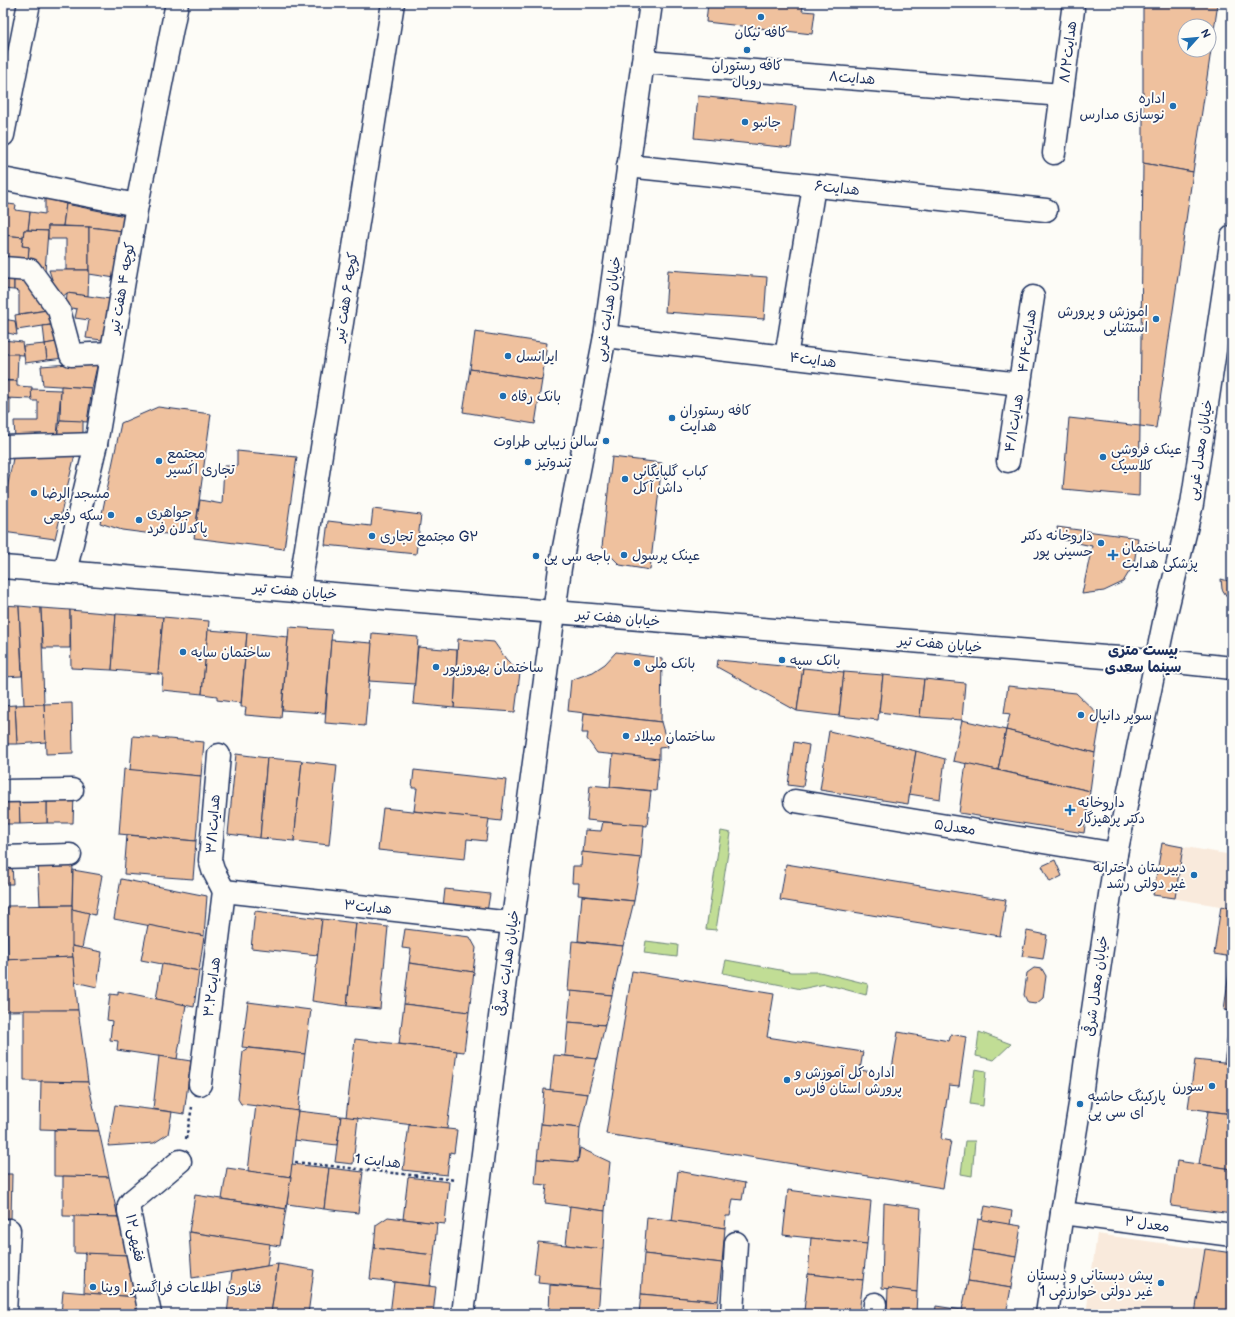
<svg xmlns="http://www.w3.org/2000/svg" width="1235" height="1317" viewBox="0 0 1235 1317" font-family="'Balsamiq Sans','Playpen Sans Arabic',sans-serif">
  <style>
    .built { fill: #f9eadc }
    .green { fill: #c1dd95; stroke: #6e867a }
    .building { fill: #efc19e; stroke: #1b2f5e; fill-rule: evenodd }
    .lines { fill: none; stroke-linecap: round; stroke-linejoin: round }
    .minor-casing { stroke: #1b2f5e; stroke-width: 25 }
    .major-casing { stroke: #1b2f5e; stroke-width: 25 }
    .path { stroke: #1b2f5e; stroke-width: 2.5; stroke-dasharray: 3 3; stroke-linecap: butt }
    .minor { stroke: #fdfcf7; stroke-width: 22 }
    .major { stroke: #fdfcf7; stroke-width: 22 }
    .poi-dot { fill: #1f6fb2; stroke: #fdfcf7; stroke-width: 1.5 }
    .labels { text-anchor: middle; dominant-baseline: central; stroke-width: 4; stroke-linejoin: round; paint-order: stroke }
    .poi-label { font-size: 14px; fill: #1b2f5e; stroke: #fdfcf7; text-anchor: start }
    .street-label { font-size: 14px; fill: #1b2f5e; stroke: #fdfcf7 }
    .neighbourhood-label { font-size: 15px; font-weight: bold; fill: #1b2f5e; stroke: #fdfcf7 }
  </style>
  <rect width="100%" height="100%" fill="#fdfcf7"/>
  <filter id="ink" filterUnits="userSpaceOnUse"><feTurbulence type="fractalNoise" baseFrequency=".025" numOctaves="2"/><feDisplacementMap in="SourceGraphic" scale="8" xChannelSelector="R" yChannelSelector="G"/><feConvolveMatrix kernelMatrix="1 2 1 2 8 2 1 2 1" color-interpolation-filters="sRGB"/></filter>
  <g filter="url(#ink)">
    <g class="built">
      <polygon points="1162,843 1232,855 1232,908 1153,895"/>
      <polygon points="1097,1234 1232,1253 1232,1314 1086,1314"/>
    </g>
    <g class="green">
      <polygon points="721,831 731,833 716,930 706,929"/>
      <polygon points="646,941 678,945 677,957 644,953"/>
      <polygon points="726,960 791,972 820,972 868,984 866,995 825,984 801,989 723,973"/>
      <polygon points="979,1032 1011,1044 994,1060 976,1056"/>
      <polygon points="975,1069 986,1071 983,1106 970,1104"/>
      <polygon points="965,1141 975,1141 972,1176 961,1174"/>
    </g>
    <g class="building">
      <polygon points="708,3 804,3 802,11 815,12 812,34 706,22"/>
      <path d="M1143 3H1218L1193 172 1143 163ZM1185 26H1209V50H1185Z"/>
      <polygon points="698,96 796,106 791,148 694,138"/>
      <polygon points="1143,163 1193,172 1156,428 1140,426"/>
      <polygon points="45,198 66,204 63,226 48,226 48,231 28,230 30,212 45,214"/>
      <polygon points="8,204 16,205 15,210 30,212 28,230 24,230 23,237 3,235 3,207 7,208"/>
      <polygon points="66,204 125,216 123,231 89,227 63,226"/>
      <polygon points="48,226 89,227 89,270 66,270 66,239 48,239"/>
      <polygon points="89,227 123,231 115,278 89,274"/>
      <polygon points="24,230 48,231 45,271 27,267 29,247 22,246"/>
      <polygon points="3,235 23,237 22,246 29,247 28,260 6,258 7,250 3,249"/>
      <polygon points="49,270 89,270 88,296 67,293 61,298 57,295"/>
      <polygon points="668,270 767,277 764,319 665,312"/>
      <polygon points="3,273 14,274 14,290 3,289"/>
      <polygon points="14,274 36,282 54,309 19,314 19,291 14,290"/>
      <polygon points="67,293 110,299 102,340 86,338 89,320 75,318 77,309 66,307"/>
      <polygon points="54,309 56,324 17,330 15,315"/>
      <polygon points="3,319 15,321 17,335 3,332"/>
      <polygon points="60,324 62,341 45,344 43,326"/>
      <polygon points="475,332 547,343 542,380 470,369"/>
      <polygon points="3,340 22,342 24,355 3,354"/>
      <polygon points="62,341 64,358 47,360 45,344"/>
      <polygon points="45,344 47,360 25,363 23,346"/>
      <polygon points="3,354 18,354 17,381 3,380"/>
      <polygon points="98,362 92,388 43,385 41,366"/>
      <polygon points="470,369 542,380 535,424 463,412"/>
      <polygon points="3,380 4,381 5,398 10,398 10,414 3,414"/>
      <polygon points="4,381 17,381 17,386 32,387 32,399 5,398"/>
      <polygon points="61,386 92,388 87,422 60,420"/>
      <polygon points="31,389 61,390 57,437 15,439 14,421 38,421 38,401 32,401"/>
      <polygon points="158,407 211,414 195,531 170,534 145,533 122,530 100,523 121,423"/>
      <polygon points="1069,418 1140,426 1139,496 1063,489"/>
      <polygon points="60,420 83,421 83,436 57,437"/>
      <polygon points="76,450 55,539 3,532 3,510 14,453"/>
      <polygon points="237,451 297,457 284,549 194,538 200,500 222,504 224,466 237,466"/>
      <polygon points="612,457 662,463 650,570 620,565 602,547"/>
      <polygon points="373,509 421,515 416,554 325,545 328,521 371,526"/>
      <polygon points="1057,527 1138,538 1134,564 1123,582 1104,591 1082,594 1092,546 1059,539"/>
      <polygon points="1221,579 1232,582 1232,601 1229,600 1222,589"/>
      <polygon points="3,605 19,606 22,676 3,677"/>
      <polygon points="19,606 41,608 44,704 24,705"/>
      <polygon points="41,608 70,610 70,648 43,648"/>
      <polygon points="70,610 116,614 112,670 71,668"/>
      <polygon points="116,614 163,617 158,674 112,670"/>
      <polygon points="163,617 209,621 202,694 162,690 163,674 158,674"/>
      <polygon points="289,627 332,630 325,713 282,710"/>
      <polygon points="208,630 247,633 241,703 217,700 217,696 202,694"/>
      <polygon points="247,633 288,637 281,718 245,715 246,707 241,707"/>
      <polygon points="372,633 418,637 415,684 369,681"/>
      <polygon points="458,639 494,642 506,659 520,673 515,712 454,708"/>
      <polygon points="331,640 372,643 365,726 325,723"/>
      <polygon points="418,647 457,650 454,708 413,704"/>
      <polygon points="616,652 662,658 661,722 568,711 571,680 593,672 605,664"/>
      <polygon points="718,660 803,668 797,711 717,667"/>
      <polygon points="803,668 844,672 839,716 797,711"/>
      <polygon points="844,672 883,675 878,720 839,716"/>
      <polygon points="883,675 924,679 920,717 879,712"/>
      <polygon points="924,679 965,683 962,720 920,717"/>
      <polygon points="1008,686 1076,693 1101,717 1095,753 1006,730 1010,714 1004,713"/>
      <polygon points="72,703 73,753 46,754 44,704"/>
      <polygon points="44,704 46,742 17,744 15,705"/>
      <polygon points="15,705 17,744 3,744 3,706"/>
      <polygon points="584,713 661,722 668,747 659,748 659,759 597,753 587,739 588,733 582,733"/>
      <polygon points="962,720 1006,730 998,770 953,761"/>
      <polygon points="1006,730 1095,753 1090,791 998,770"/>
      <polygon points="829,731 916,751 908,804 820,790"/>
      <polygon points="133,736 204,742 201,776 130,770"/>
      <polygon points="794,742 809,745 803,787 788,785"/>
      <polygon points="916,751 945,759 940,799 909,794"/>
      <polygon points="236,754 267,758 260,838 228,834"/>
      <polygon points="613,754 659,759 656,791 610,787"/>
      <polygon points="267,758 302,761 294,841 260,838"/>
      <polygon points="302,761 337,765 329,845 294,841"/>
      <polygon points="966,763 1090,791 1084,833 959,813"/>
      <polygon points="124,769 201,776 196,841 119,834"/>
      <polygon points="414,770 506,780 501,821 414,811 417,788 412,788"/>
      <polygon points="590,785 651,791 647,826 587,820"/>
      <polygon points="74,795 73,823 47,823 47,796"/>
      <polygon points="19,796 20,824 3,824 3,797"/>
      <polygon points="19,796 47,796 47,823 20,824"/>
      <polygon points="383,808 489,819 486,841 467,839 465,859 378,850"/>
      <polygon points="603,822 644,825 641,858 583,853 585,830 601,831"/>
      <polygon points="127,835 196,841 193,879 124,874"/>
      <polygon points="1162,843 1183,847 1175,898 1153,895"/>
      <polygon points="582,852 641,858 634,901 578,895 579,883 572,883 573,866 581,866"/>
      <polygon points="1055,860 1062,876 1050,882 1042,866"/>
      <polygon points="38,862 73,862 72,905 40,905"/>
      <polygon points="3,863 12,863 13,884 3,884"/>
      <polygon points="786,864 1006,900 1000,936 780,900"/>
      <polygon points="73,870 102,875 95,915 72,909"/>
      <polygon points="121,879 207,896 204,936 114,919"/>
      <polygon points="445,889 490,894 487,912 443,907"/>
      <polygon points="582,896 634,901 623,946 578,941"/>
      <polygon points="72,905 73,957 8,960 7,906"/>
      <polygon points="1221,906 1232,908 1232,957 1214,954"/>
      <polygon points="72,909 89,913 82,948 72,946"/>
      <polygon points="255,911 322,919 318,955 251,948"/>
      <polygon points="322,919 356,923 347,1006 312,1001"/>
      <polygon points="356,923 388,927 380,1009 347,1006"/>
      <polygon points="148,925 204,936 199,971 141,960"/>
      <polygon points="405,929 470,937 476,948 473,972 409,963 411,949 402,948"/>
      <polygon points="1027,931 1047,935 1043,959 1022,956"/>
      <polygon points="572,941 623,946 612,995 568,991"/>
      <polygon points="72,946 102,952 97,987 75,982"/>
      <polygon points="73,957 78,1010 3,1011 3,960"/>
      <polygon points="1231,957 1232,957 1232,1011 1224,1010"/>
      <polygon points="409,963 474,972 469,1012 404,1004"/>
      <polygon points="162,964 199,971 194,1007 156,999"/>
      <polygon points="1034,968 1042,969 1046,976 1043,998 1036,1004 1028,1003 1024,995 1027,973"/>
      <polygon points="632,971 774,994 767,1037 863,1052 860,1070 891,1075 898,1032 949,1041 951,1034 966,1037 959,1086 949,1085 941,1139 951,1141 943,1188 606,1134"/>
      <polygon points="118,991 186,1005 177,1059 117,1050 118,1041 110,1040 112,1021 107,1020 110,994 118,995"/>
      <polygon points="571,991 612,995 605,1025 568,1022"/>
      <polygon points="248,1002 311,1010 305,1054 242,1047"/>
      <polygon points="404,1004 469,1012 464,1052 399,1044"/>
      <polygon points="24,1010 78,1010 88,1082 24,1081"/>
      <polygon points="1231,1011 1232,1011 1232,1064 1224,1063"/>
      <polygon points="568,1022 605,1025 597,1059 565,1056"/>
      <polygon points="355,1039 457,1051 447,1129 346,1117"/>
      <polygon points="248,1048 305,1054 298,1111 241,1104 238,1099 243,1051"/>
      <polygon points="554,1055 597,1059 588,1094 550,1090"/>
      <polygon points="159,1056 191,1061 184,1114 153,1109"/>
      <polygon points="1195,1060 1232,1064 1232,1114 1188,1108"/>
      <polygon points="41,1081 88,1082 99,1131 40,1129"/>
      <polygon points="544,1089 588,1094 580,1128 541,1124"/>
      <polygon points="115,1105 172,1112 168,1134 154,1143 108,1146"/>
      <polygon points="256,1105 298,1111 291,1177 248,1171"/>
      <polygon points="298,1111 341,1116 337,1145 294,1140"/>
      <polygon points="1208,1111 1232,1114 1232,1169 1199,1164"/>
      <polygon points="341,1116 358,1118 353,1164 335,1162"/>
      <polygon points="541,1124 580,1128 578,1162 537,1159"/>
      <polygon points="409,1125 457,1130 454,1153 450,1152 447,1175 403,1170"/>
      <polygon points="54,1130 99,1131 109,1177 54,1176"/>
      <polygon points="580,1148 610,1162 605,1211 545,1203 547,1185 535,1184 537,1159 578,1162"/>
      <polygon points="1177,1161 1232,1169 1232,1214 1171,1206"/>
      <polygon points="292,1164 329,1168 324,1209 287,1204"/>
      <polygon points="227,1168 291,1177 286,1209 222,1199"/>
      <polygon points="329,1168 363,1172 358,1213 324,1209"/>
      <polygon points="678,1171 745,1183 742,1200 733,1199 730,1216 726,1216 725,1228 672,1221"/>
      <polygon points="3,1174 12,1174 11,1219 3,1219"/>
      <polygon points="63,1176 109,1177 118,1217 63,1216"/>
      <polygon points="408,1177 449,1182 445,1224 403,1219"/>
      <polygon points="788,1190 871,1201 867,1244 783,1235"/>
      <polygon points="195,1195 286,1209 280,1246 189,1232"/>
      <polygon points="884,1203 921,1208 917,1292 882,1288"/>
      <polygon points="570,1206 605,1211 603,1249 566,1245"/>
      <polygon points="985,1206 1012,1211 1010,1225 982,1220"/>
      <polygon points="74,1216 118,1217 127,1255 74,1253"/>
      <polygon points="388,1217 437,1223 434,1255 374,1248 376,1225"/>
      <polygon points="647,1217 725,1228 722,1263 644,1254"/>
      <polygon points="978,1219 1021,1226 1016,1257 973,1250"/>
      <polygon points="189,1232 270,1244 267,1266 192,1278"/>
      <polygon points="811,1238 867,1244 863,1280 808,1274"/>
      <polygon points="538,1242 603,1249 600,1289 538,1283 539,1274 534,1274"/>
      <polygon points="374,1248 434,1255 430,1286 370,1279"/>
      <polygon points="1205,1249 1232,1253 1232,1314 1195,1314"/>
      <polygon points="973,1250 1016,1257 1011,1288 968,1281"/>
      <polygon points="85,1253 127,1255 136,1297 84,1293"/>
      <polygon points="644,1254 722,1263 718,1301 641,1294"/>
      <polygon points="278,1264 271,1314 227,1314 232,1272"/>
      <polygon points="278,1264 314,1270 308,1314 271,1314"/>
      <polygon points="808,1274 863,1280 859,1314 832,1314 804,1311"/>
      <polygon points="968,1281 1011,1288 1006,1314 983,1314 962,1310"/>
      <polygon points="394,1282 436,1287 433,1314 390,1314"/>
      <polygon points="550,1285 600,1289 598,1314 549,1314"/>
      <polygon points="888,1288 917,1292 916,1314 887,1314"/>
      <polygon points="63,1291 136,1297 140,1314 61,1314"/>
      <polygon points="641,1294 718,1301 717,1314 639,1314"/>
      <polygon points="936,1306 962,1310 983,1314 935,1314"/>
      <polygon points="797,1310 804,1311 832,1314 796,1314"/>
    </g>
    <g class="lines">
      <g class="minor-casing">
        <g id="minor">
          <polyline points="643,62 1062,95"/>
          <polyline points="3,135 29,3"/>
          <polyline points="1054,153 1073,10"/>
          <polyline points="628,166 1046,210"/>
          <polyline points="3,179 137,205"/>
          <polyline points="3,268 30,270 59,310 71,355 111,353"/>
          <polyline points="605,336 1020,384"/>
          <polyline points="786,357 814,186"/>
          <polyline points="3,447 96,444"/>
          <polyline points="1008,461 1033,297"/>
          <polyline points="65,572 96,444 137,205 177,3"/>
          <polyline points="299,592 393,3"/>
          <polyline points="219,755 210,860 213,870 224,891"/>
          <polyline points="3,791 72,790"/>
          <polyline points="795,801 1116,854"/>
          <polyline points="3,857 70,855"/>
          <polyline points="224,891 512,923"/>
          <polyline points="200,1084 224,891"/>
          <polyline points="1062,1213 1232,1235"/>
          <polyline points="5,1314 9,1230"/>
          <polyline points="150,1314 129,1211 129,1205 132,1201 180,1161"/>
          <polyline points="463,1314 501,1009 560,568 605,336 651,3"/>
          <polyline points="732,1314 736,1243"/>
          <polyline points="874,1314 875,1304"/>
          <polyline points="1047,1314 1062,1213 1080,1104 1087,1051 1116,854 1166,613 1192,504 1232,237"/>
        </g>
      </g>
      <g class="major-casing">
        <polyline id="major" points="3,567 1105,657 1157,660 1232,668"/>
      </g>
      <g class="path">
        <polyline points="186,1139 192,1107"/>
        <polyline points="295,1162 456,1180"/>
      </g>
      <use href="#minor" class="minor"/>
      <use href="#major" class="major"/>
    </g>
  </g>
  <g class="poi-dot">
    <circle cx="761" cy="17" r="4"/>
    <circle cx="747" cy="50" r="4"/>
    <circle cx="1173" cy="106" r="4"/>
    <circle cx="745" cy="122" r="4"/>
    <circle cx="1156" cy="319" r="4"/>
    <circle cx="508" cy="356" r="4"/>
    <circle cx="503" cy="396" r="4"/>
    <circle cx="672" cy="418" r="4"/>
    <circle cx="606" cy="441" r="4"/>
    <circle cx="1103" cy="457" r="4"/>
    <circle cx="159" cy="461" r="4"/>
    <circle cx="528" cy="462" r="4"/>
    <circle cx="625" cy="479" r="4"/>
    <circle cx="34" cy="493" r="4"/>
    <circle cx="111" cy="515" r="4"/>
    <circle cx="139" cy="520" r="4"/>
    <circle cx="372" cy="536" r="4"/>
    <circle cx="1101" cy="543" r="4"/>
    <circle cx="624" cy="555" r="4"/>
    <path d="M1111 549h4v4h4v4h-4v4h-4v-4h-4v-4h4z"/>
    <circle cx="536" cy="556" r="4"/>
    <circle cx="183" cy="652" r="4"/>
    <circle cx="782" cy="660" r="4"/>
    <circle cx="637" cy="663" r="4"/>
    <circle cx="436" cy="667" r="4"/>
    <circle cx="1081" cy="715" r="4"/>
    <circle cx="626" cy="736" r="4"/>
    <path d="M1068 804h4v4h4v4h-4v4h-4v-4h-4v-4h4z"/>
    <circle cx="1194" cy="875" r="4"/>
    <circle cx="787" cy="1080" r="4"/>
    <circle cx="1212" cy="1086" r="4"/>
    <circle cx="1080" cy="1104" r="4"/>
    <circle cx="1161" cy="1283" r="4"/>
    <circle cx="93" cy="1287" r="4"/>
  </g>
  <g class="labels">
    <g class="poi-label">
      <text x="761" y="32" text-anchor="middle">کافه نیکان</text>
      <text x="747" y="65" text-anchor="middle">کافه رستوران<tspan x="747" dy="16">رویال</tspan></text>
      <text x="1165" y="98" text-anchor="end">اداره<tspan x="1165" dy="16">نوسازی مدارس</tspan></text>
      <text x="753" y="122">جانبو</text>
      <text x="1148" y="311" text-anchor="end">اموزش و پرورش<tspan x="1148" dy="16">استثنایی</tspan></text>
      <text x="516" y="356">ایرانسل</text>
      <text x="511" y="396">بانک رفاه</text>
      <text x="680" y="410">کافه رستوران<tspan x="680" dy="16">هدایت</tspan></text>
      <text x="598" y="441" text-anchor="end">سالن زیبایی طراوت</text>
      <text x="1111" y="449">عینک فروشی<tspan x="1111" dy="16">کلاسیک</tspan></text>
      <text x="167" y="453">مجتمع<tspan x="167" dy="16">تجاری اکسیر</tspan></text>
      <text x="536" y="462">تندوتیز</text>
      <text x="633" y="471">کباب گلپایگانی<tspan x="633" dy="16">داش آکل</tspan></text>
      <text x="42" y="493">مسجد الرضا</text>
      <text x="147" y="512">جواهری<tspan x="147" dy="16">پاکدلان فرد</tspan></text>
      <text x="103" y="515" text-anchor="end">سکه رفیعی</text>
      <text x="1093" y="535" text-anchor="end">داروخانه دکتر<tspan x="1093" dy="16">حسینی پور</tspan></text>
      <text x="380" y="536">مجتمع تجاری G۲</text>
      <text x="1122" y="547">ساختمان<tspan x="1122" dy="16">پزشکی هدایت</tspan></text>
      <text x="632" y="555">عینک پرسول</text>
      <text x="544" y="556">باجه سی پی</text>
      <text x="191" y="652">ساختمان سایه</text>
      <text x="790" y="660">بانک سپه</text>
      <text x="645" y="663">بانک ملی</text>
      <text x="444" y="667">ساختمان بهروزپور</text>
      <text x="1089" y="715">سوپر دانیال</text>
      <text x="634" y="736">ساختمان میلاد</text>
      <text x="1078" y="802">داروخانه<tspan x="1078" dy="16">دکتر پرهیزگار</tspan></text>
      <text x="1186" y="867" text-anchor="end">دبیرستان دخترانه<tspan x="1186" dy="16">غیر دولتی رشد</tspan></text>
      <text x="795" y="1072">اداره کل آموزش و<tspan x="795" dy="16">پرورش استان فارس</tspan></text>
      <text x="1204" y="1086" text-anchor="end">سورن</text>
      <text x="1088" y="1096">پارکینگ حاشیه<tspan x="1088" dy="16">ای سی پی</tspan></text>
      <text x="1153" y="1275" text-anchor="end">پیش دبستانی و دبستان<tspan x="1153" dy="16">غیر دولتی خوارزمی 1</tspan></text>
      <text x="101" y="1287">فناوری اطلاعات فراگستر | وینا</text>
    </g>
    <g class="street-label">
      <text transform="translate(1068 52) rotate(-83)">هدایت۸/۲</text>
      <text transform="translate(852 78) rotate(4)">هدایت۸</text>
      <text transform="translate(837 188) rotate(6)">هدایت۶</text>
      <text transform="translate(122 288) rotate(-80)">کوچه ۴ هفت تیر</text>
      <text transform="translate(346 297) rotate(-81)">کوچه ۶ هفت تیر</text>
      <text transform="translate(608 309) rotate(-81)">خیابان هدایت غربی</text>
      <text transform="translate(1027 341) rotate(-82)">هدایت۴/۴</text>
      <text transform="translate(813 360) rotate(7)">هدایت۴</text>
      <text transform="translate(1014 423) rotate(-81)">هدایت۴/۱</text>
      <text transform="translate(1200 450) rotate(-81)">خیابان معدل غربی</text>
      <text transform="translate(295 591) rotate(5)">خیابان هفت تیر</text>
      <text transform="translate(618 618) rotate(5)">خیابان هفت تیر</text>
      <text transform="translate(940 644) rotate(5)">خیابان هفت تیر</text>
      <text transform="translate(213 824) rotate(-86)">هدایت۳/۱</text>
      <text transform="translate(955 827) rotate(9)">معدل۵</text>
      <text transform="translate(368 907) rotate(6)">هدایت۳</text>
      <text transform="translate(507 963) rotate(-82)">خیابان هدایت شرقی</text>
      <text transform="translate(1096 986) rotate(-82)">خیابان معدل شرقی</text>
      <text transform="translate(212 987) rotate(-83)">هدایت۳.۲</text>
      <text transform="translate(378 1161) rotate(6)">1 هدایت</text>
      <text transform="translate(1147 1224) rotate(8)">معدل ۲</text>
      <text transform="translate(135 1238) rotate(79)">فقیهی۱۲</text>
    </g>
    <g class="neighbourhood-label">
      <text x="1143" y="650">بیست متری<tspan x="1143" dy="17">سینما سعدی</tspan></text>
    </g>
  </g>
  <rect width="1235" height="1317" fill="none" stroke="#fdfcf7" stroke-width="16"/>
  <rect x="8" y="8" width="1219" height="1301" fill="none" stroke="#1b2f5e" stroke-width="1.5" filter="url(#ink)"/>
  <g transform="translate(1197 38) rotate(63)"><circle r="19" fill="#fdfcf7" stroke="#a3aaba"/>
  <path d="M0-3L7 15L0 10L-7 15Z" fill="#1f6fb2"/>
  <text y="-6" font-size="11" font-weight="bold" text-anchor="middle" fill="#1b2f5e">N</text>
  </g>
</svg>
